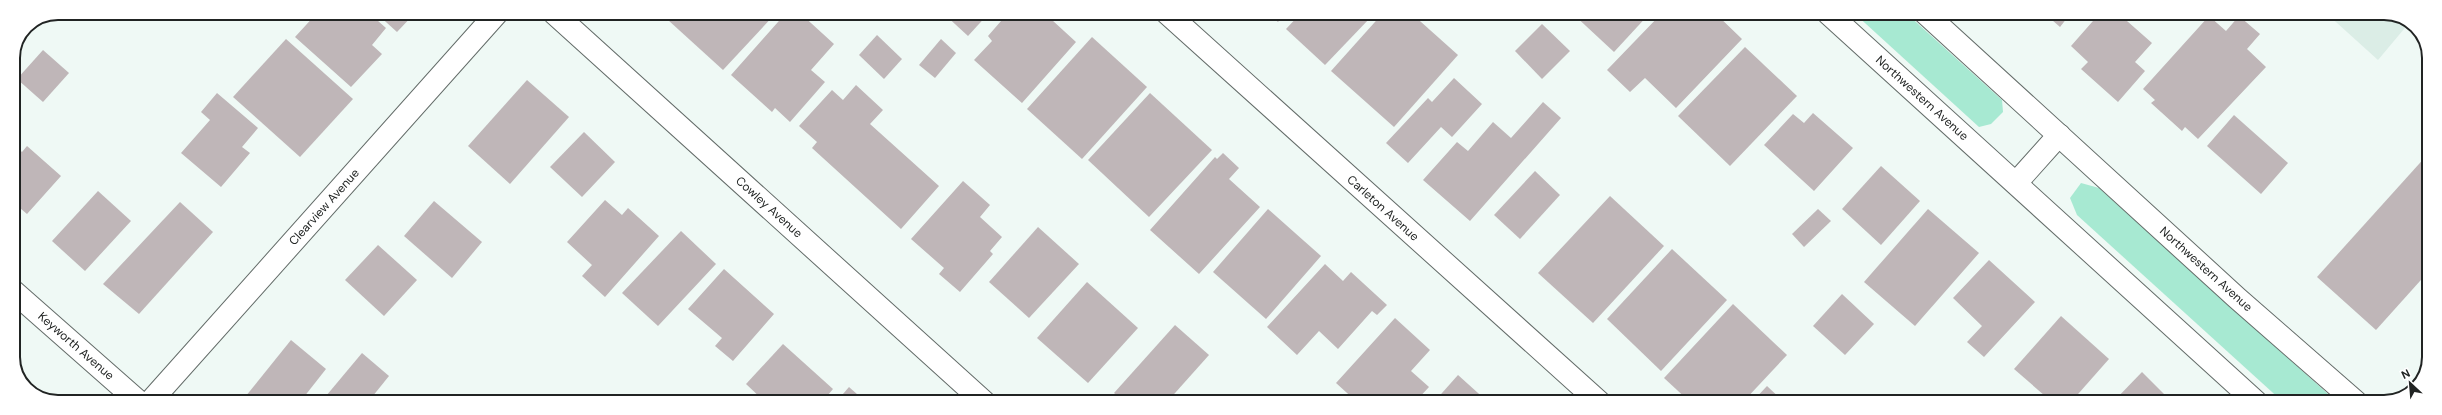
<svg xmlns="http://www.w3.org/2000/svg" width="2442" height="415" viewBox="0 0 2442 415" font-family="'DM Sans',sans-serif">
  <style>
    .built { fill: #dbede6 }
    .green { fill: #a7e9d2 }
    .building { fill: #bfb6b8 }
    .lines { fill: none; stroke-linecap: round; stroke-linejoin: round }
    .minor-casing { stroke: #646c69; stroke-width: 24 }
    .minor { stroke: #fff; stroke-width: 22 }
    .labels { text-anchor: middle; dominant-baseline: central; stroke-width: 3; stroke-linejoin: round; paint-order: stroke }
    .street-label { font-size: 12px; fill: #212423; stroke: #fff }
    .rim { fill: none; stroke: #212423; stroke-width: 2 }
  </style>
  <rect width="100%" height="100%" fill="#eff9f5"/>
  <polygon class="built" points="2326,13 2391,13 2409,23 2378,60"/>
  <g class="green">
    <polygon points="1854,13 1906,13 2002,100 2003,112 1991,124 1979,127"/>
    <polygon points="2081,183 2099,188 2337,402 2283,402 2077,215 2070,198"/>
  </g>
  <g class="building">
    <polygon points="317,13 369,13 386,28 372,45 382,54 351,87 295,37"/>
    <polygon points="376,13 415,13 397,32"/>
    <polygon points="649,13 659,13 654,18"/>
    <polygon points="674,13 776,13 723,70 668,20"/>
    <polygon points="786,13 800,13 834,44 811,70 825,82 790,122 775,108 772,112 731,75"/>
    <polygon points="943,13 989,13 968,36"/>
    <polygon points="1008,13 1056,13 1058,14 1052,20 1076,42 1022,103 974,60 992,41 988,36"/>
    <polygon points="1267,13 1285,13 1278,22"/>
    <polygon points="1301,13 1365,13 1370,18 1325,65 1286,29"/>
    <polygon points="1383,13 1411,13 1458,55 1394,127 1331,71"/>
    <polygon points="1572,13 1650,13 1614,52"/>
    <polygon points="1662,13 1715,13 1742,39 1676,108 1645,78 1630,92 1607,70"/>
    <polygon points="2044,13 2071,13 2060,27"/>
    <polygon points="2100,13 2134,13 2127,21 2152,43 2135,62 2145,71 2118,102 2081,69 2088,62 2071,46"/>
    <polygon points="2209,16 2226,31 2239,16 2260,34 2247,49 2266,67 2198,139 2185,127 2182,131 2151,103 2155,100 2143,89"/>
    <polygon points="1542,24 1570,51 1542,79 1515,51"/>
    <polygon points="877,35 902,59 884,79 859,55"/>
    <polygon points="1092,37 1147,87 1082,159 1027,109"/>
    <polygon points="286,39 353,99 300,157 233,97"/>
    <polygon points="941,39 956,53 935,78 919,65"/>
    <polygon points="1745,47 1797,96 1730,166 1678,116"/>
    <polygon points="43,50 69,73 43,102 17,79"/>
    <polygon points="1454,78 1482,104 1452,137 1441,127 1408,163 1386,143 1428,98 1432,102"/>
    <polygon points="527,80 569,117 510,184 468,146"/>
    <polygon points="856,85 883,110 870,124 939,186 901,229 812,148 817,142 799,126 832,90 843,100"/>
    <polygon points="217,93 258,128 242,147 250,153 221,187 181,153 210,120 201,112"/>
    <polygon points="1150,93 1212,150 1149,217 1088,160"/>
    <polygon points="1543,102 1561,118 1470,221 1423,180 1457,142 1468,151 1493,122 1511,138"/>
    <polygon points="1813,113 1853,148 1814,191 1764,145 1793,114 1804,123"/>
    <polygon points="2234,115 2288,163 2261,194 2207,146"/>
    <polygon points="584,132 615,162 582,197 550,167"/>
    <polygon points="13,144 22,152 27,146 61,176 27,214 13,202"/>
    <polygon points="1223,153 1239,168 1229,179 1260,207 1199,274 1150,230 1215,157 1217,159"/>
    <polygon points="2428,154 2429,271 2376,330 2317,277"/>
    <polygon points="1881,166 1920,201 1881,245 1842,209"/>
    <polygon points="1535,171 1560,195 1520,239 1494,215"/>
    <polygon points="963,181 990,205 980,217 1002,237 990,251 993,254 960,292 939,274 944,268 911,239"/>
    <polygon points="98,191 131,221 85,271 52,241"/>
    <polygon points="1610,196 1664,246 1593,323 1538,273"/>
    <polygon points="605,200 622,215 628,208 659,236 605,297 582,276 592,265 567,242"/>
    <polygon points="434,201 482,242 452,278 404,236"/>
    <polygon points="180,202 213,232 139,314 103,284"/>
    <polygon points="1268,209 1321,256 1266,319 1213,272"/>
    <polygon points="1818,209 1831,221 1804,247 1792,234"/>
    <polygon points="1928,209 1979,253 1915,326 1864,282"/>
    <polygon points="1038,227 1079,264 1029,318 989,282"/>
    <polygon points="681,231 716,264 658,326 622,293"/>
    <polygon points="378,245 417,280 384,316 345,280"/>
    <polygon points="1672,249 1727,300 1661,371 1607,319"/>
    <polygon points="1989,260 2035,302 1984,357 1967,342 1982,326 1953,298"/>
    <polygon points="1325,264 1343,281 1351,272 1387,305 1377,315 1372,311 1338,349 1319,331 1297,355 1267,327"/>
    <polygon points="724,269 774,314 733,361 715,346 722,338 688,309"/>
    <polygon points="1087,282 1138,328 1088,383 1037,338"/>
    <polygon points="1842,294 1874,324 1845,355 1813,326"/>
    <polygon points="1733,304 1787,355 1743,402 1690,402 1664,378"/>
    <polygon points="2061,316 2109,359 2071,402 2052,402 2014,369"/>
    <polygon points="1395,318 1430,350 1411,371 1429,387 1415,402 1357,402 1336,383"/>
    <polygon points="1175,325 1209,355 1167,402 1124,402 1114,393"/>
    <polygon points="291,340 326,369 300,402 241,402"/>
    <polygon points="783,344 833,389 822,402 765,402 746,384"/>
    <polygon points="362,353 389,376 368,402 321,402"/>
    <polygon points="2142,372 2172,402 2113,402"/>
    <polygon points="1458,375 1488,402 1434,402"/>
    <polygon points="1767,386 1784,402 1752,402"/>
    <polygon points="849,387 866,402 836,402"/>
  </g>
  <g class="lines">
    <g class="minor-casing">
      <g id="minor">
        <polyline points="554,13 984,402"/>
        <polyline points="1167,13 1599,402"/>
        <polyline points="1828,13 2256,402"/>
        <polyline points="1925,13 2237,298 2356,402"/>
        <polyline points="2016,183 2059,135"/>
        <polyline points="13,291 139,402"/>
        <polyline points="150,402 497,13"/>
      </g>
    </g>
    <use href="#minor" class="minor"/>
  </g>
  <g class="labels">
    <g class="street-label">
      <text transform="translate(1922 98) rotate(42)">Northwestern Avenue</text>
      <text transform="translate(324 207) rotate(-48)">Clearview Avenue</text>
      <text transform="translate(769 207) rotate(42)">Cowley Avenue</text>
      <text transform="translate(1383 208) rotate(42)">Carleton Avenue</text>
      <text transform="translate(2206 269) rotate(42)">Northwestern Avenue</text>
      <text transform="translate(76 346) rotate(41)">Keyworth Avenue</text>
    </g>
  </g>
  <path d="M0 0H2442V415H0ZM58 20H2384A38 38 0 0 1 2422 58V357A38 38 0 0 1 2384 395H58A38 38 0 0 1 20 357V58A38 38 0 0 1 58 20Z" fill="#fff" fill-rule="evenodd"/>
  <path class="rim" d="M58 20H2384A38 38 0 0 1 2422 58V357A38 38 0 0 1 2384 395H58A38 38 0 0 1 20 357V58A38 38 0 0 1 58 20Z"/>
  <g transform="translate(2410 383) rotate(334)" stroke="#ffffff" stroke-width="3" paint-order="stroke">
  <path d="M0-3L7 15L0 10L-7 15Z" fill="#212423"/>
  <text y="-6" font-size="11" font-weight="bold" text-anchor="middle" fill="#212423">N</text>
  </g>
</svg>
